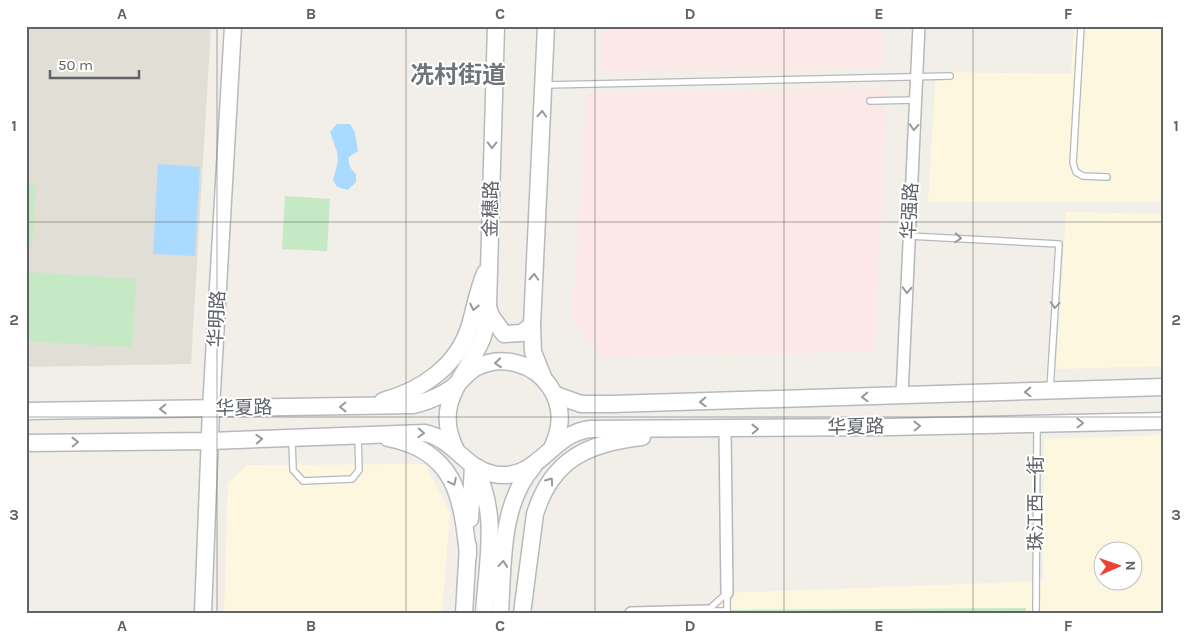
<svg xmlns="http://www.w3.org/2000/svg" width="1190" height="639" viewBox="0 0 1190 639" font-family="Karla,'Noto Sans SC',sans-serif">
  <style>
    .commercial { fill: #fef7e0; fill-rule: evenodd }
    .education { fill: #e1ded6 }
    .medical { fill: #fce8e6 }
    .green { fill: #c5e8c5 }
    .water { fill: #aadaff }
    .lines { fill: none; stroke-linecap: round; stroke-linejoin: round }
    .lane-casing { stroke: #b5b8bc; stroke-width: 8 }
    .street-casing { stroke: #b5b8bc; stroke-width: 14 }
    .secondary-casing { stroke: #b6babf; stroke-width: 19 }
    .lane { stroke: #fff; stroke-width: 5.5 }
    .street { stroke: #fff; stroke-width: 11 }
    .secondary { stroke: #fff; stroke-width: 16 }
    .oneway { stroke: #979a9d }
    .grid { fill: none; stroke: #5f6368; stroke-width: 1; stroke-opacity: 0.55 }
    .labels { text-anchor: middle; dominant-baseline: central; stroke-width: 4; stroke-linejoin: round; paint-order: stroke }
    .street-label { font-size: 19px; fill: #5f6368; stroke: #fff }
    .district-label { font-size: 24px; font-weight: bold; fill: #70757a; stroke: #fff }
    .neatline { fill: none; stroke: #5f6368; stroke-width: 2 }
    .grid-label { font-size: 16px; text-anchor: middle; font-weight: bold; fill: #5f6368 }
  </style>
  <rect width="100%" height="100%" fill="#f1efe8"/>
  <g class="commercial">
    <polygon points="1074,26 1164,26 1164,202 928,202 936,72 1071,74"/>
    <polygon points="1066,212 1164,214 1164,366 1056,369"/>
    <path d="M1164 435V613H707L727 593 1043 581 1044 439ZM1102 552H1132V582H1102Z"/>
    <polygon points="425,464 450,513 442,613 224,613 228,483 247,465"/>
  </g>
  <polygon class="education" points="26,26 211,26 191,364 26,367"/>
  <g class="medical">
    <polygon points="603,26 883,26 883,68 602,71"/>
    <polygon points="887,89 874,351 602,358 572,322 587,93"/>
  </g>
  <g class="green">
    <polygon points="26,184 36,185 32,246 26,246"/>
    <polygon points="285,196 330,199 327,251 282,249"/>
    <polygon points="26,272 136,279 132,347 26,341"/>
    <polygon points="1026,608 1026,613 730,613 730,610"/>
  </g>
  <g class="water">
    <path d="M337 124H350L355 133 358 151 349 157C348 164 351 170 356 174V182L348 190 337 187 333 180 338 161 337 152 330 132Z"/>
    <polygon points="158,164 200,167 195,256 153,254"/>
  </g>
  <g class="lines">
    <g class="lane-casing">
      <g id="lane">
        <polyline points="1081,26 1073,163 1076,172 1083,176 1107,177"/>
        <polyline points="545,85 950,76"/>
        <polyline points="870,101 915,100"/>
        <polyline points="909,236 1059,244 1050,389"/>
        <polyline points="292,440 293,470 303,481 352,479 359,470 358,437"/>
        <polyline points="707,611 727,593"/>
        <polyline points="707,611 727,611"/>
        <polyline points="727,613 727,593"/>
        <polyline points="1036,613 1037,426"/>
      </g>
    </g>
    <g class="street-casing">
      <g id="street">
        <polyline points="902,395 919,26"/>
        <polyline points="725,429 727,593"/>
        <polyline points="631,613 707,611"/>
      </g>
    </g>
    <g class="secondary-casing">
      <g id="secondary">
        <polyline points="488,307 491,316 504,334 522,333 532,325"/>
        <polyline points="543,377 533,352 532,325 546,26"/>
        <polyline points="556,395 581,404 612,404 1164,387"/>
        <path d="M383 401C422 390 458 366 470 325 475 307 478 290 485 273"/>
        <path d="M26 411 413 405C429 401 445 395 458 383 464 378 468 372 475 368 501 354 534 363 550 387 563 406 562 426 553 446"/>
        <path d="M388 438C455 451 462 496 468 555"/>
        <path d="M26 443 210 441 425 433C454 439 464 468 493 474 538 483 549 434 590 429L891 427 1164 421"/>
        <path d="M455 448C433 403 465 378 482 339 486 329 487 316 488 305L496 26"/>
        <path d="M473 466C500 509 487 564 484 613"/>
        <polyline points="470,519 473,466"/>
        <polyline points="203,613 211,409 233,26"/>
        <polyline points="464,613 468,546"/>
        <path d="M500 613C503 566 500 504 533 467"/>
        <path d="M522 613 535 514C552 459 588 443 642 437"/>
      </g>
    </g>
    <use href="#lane" class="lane"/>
    <use href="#street" class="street"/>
    <use href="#secondary" class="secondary"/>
  </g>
  <defs><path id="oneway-chevron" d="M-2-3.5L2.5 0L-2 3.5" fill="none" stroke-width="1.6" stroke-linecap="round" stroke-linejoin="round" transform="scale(1.25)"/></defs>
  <g class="oneway">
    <use href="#oneway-chevron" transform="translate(542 114) rotate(-87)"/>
    <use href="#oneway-chevron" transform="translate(914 127) rotate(93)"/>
    <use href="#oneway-chevron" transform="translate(492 145) rotate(91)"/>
    <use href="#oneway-chevron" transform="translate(958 238) rotate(3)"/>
    <use href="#oneway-chevron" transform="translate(534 277) rotate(-87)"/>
    <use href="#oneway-chevron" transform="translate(907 290) rotate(93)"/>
    <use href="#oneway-chevron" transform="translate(1055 305) rotate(94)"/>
    <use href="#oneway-chevron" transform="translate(474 307) rotate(102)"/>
    <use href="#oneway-chevron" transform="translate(498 363) rotate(175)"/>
    <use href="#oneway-chevron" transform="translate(1028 392) rotate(178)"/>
    <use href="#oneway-chevron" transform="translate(865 397) rotate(178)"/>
    <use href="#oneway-chevron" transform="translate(703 402) rotate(178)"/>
    <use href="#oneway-chevron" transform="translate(343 407) rotate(179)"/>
    <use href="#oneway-chevron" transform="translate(163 409) rotate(179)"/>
    <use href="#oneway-chevron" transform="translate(1080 423) rotate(-1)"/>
    <use href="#oneway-chevron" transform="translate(917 426) rotate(-1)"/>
    <use href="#oneway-chevron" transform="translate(755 429) rotate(-1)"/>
    <use href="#oneway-chevron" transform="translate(421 433) rotate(3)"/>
    <use href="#oneway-chevron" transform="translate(259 439) rotate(-2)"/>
    <use href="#oneway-chevron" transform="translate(75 442) rotate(-1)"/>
    <use href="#oneway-chevron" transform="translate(550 481) rotate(-55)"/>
    <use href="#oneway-chevron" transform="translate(453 482) rotate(64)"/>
    <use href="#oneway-chevron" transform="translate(503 564) rotate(-85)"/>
  </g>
  <path class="grid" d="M217 26V613M406 26V613M595 26V613M784 26V613M973 26V613M26 222H1164M26 417H1164"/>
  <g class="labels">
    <g class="street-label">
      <text transform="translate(491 209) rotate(-89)">金穗路</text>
      <text transform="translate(910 211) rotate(-87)">华强路</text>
      <text transform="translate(217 319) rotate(-87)">华明路</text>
      <text transform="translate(244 408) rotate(-1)">华夏路</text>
      <text transform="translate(856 427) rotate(-1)">华夏路</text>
      <text transform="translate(1036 503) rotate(-90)">珠江西一街</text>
    </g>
    <g class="district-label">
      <text x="458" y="75">冼村街道</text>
    </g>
  </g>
  <rect width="1190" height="639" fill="none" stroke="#ffffff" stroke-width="55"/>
  <g transform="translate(1118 566) rotate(88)"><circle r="24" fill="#ffffff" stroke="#bfc1c3"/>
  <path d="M0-4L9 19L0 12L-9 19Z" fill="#ea4335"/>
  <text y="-8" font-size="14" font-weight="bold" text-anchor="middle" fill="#5f6368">N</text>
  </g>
  <path d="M50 70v8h89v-8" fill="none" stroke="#5f6368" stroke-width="2.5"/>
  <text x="58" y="70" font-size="15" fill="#5f6368" stroke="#ffffff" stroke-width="4" paint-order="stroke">50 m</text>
  <rect x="28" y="28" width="1134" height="584" class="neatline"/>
  <g class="grid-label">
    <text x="122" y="19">A</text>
    <text x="311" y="19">B</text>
    <text x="500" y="19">C</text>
    <text x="690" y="19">D</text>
    <text x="879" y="19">E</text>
    <text x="1068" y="19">F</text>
    <text x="14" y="131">1</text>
    <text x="1176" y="131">1</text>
    <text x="14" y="325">2</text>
    <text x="1176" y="325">2</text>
    <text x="14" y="520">3</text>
    <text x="1176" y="520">3</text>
    <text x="122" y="631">A</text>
    <text x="311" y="631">B</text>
    <text x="500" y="631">C</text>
    <text x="690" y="631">D</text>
    <text x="879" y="631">E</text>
    <text x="1068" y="631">F</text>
  </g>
</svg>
